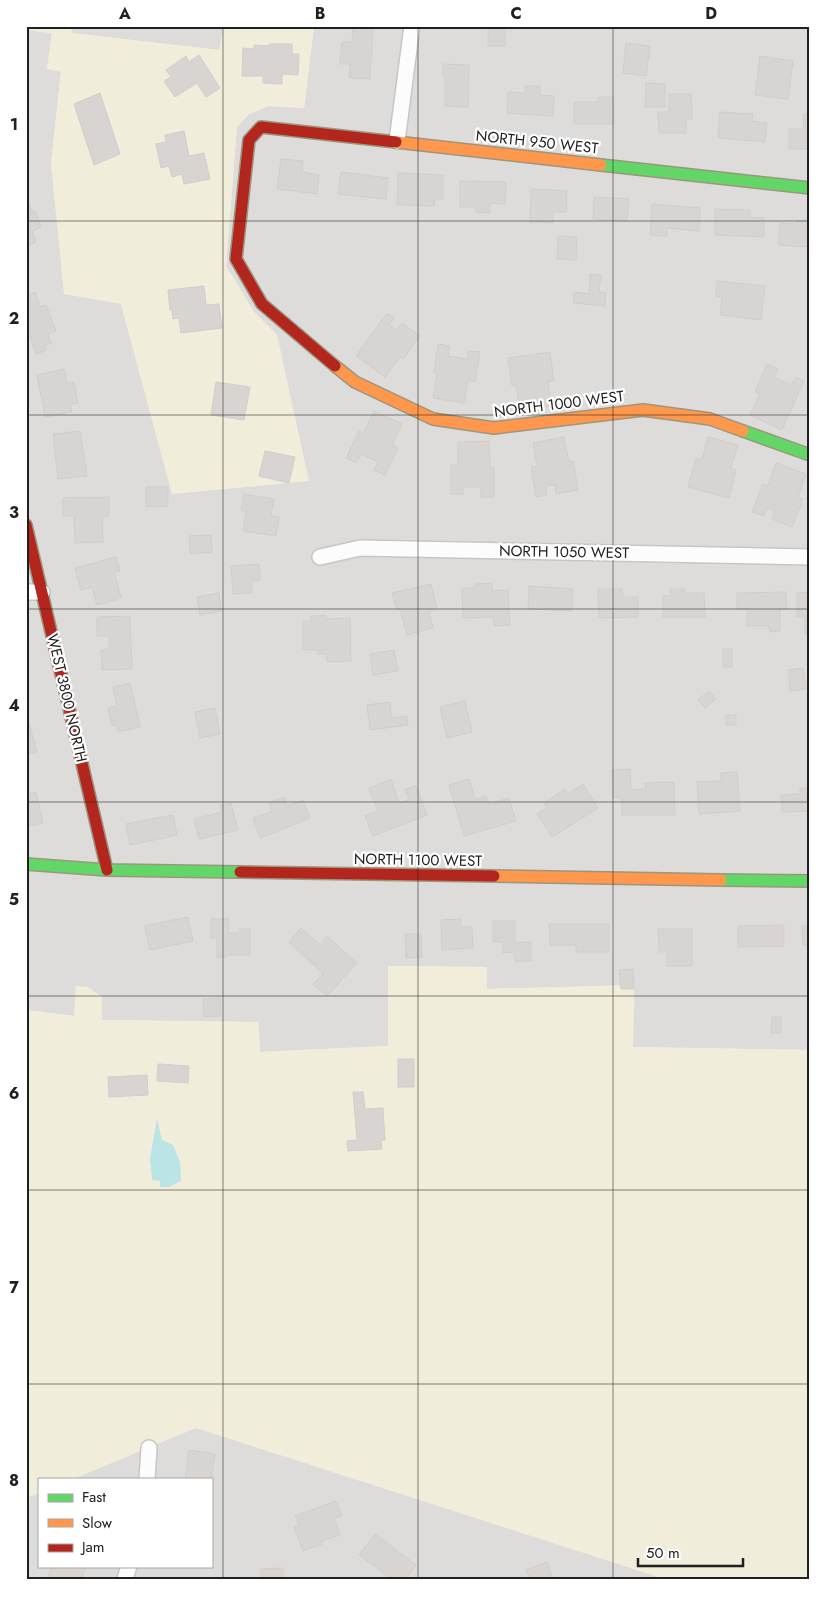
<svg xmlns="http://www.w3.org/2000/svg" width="836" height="1605" viewBox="0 0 836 1605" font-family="Jost,sans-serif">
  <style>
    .residential { fill: #dedcda }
    .farmland { fill: #f1eddb }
    .water { fill: #bae4e5 }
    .building { fill: #d7d4d2; stroke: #d2cdca }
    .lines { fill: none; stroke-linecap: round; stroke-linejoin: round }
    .street-casing { stroke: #c7c6c5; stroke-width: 18 }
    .fast-casing { stroke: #9b977f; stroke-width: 14 }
    .slow-casing { stroke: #9b977f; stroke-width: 14 }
    .jam-casing { stroke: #9b977f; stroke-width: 14 }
    .street { stroke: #fdfcfc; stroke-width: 15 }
    .fast { stroke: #63d668; stroke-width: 11 }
    .slow { stroke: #ff974d; stroke-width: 11 }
    .jam { stroke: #b3261e; stroke-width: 11 }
    .grid { fill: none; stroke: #202020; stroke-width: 1; stroke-opacity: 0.55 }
    .labels { text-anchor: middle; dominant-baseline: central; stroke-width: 4.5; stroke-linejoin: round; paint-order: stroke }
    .street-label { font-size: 15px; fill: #202020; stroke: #fff }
    .neatline { fill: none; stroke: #202020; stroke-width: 2 }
    .grid-label { font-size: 16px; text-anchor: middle; font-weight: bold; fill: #202020 }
  </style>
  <rect width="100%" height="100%" fill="#efece9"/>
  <g class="residential">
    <polygon points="72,26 224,26 220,50 71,33"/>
    <polygon points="314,26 810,26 810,1050 633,1047 634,985 487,989 487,967 388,966 388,1046 260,1052 258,1022 102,1020 77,986 74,1016 26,1010 26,30 52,33 47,69 61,71 51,164 121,304 172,493 277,335 254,312 226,266 237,127 249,114 268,106 304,108"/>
    <polygon points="196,1427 665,1579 26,1579 26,1498 39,1493 39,1566 211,1566 211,1479 73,1479"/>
  </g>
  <g class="farmland">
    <polygon points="26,26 72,26 71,33 219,50 224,26 314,26 304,108 268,106 249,114 237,127 226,266 254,312 277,335 309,481 172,494 121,304 64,294 51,164 61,72 47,69 52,33 26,30"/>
    <polygon points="388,966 487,967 487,989 634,985 633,1047 810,1050 810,1579 665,1579 196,1428 73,1479 39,1479 39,1493 26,1498 26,1010 74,1016 76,986 88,987 102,997 102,1020 258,1022 260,1052 388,1046"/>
  </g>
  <polygon class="water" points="157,1119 162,1140 173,1145 180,1162 181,1181 169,1187 160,1187 160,1181 152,1180 150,1158"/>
  <g class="building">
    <polygon points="353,26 373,27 370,79 349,78 350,64 340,64 342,42 352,42"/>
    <rect x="488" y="26" width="17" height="20"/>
    <polygon points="626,43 650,46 646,76 623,73"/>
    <polygon points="269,44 292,44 292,54 299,54 298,75 282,74 282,84 263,83 263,76 242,76 243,48 254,49 254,45 269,46"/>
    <polygon points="199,55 220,88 206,97 197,83 175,97 164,81 171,77 166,70 186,56 189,62"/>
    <polygon points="760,56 793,61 788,99 755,95"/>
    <polygon points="443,64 469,65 468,107 445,106 445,76 443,76"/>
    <polygon points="646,83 665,84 665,107 645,107"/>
    <polygon points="525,86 540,86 540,95 554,96 553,116 507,113 508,92 525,93"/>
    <polygon points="100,93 120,154 94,165 74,104"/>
    <polygon points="669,94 691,94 692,119 686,119 686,133 659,133 658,112 669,112"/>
    <polygon points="598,97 614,97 614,124 574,124 574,102 598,102"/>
    <polygon points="720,112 753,114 752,121 767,123 765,142 718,138"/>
    <polygon points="803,114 810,114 810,149 789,149 789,129 804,129"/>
    <polygon points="184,131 189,156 204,153 210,179 184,184 182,174 172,177 169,166 161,168 156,144 166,142 165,135"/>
    <polygon points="281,159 303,161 302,172 319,175 317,194 277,189"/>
    <polygon points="341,172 388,178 386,199 338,194"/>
    <polygon points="398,173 443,175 443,199 435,199 434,206 397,205"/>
    <polygon points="460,181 506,182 505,204 490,203 490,213 476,212 476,207 460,207"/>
    <polygon points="531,189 567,191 566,212 553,212 553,223 530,222"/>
    <polygon points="26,195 32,212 35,211 41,227 32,231 36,242 26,246"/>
    <polygon points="594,197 629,199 627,221 593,219"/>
    <polygon points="652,204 700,208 699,231 667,228 667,236 650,235"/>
    <polygon points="715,209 750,210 750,217 764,218 764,237 715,235"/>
    <polygon points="797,220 810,221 810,247 778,245 780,223 797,224"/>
    <polygon points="558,236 577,237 576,260 557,259"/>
    <polygon points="590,274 601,275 599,292 606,293 605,306 573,303 574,292 589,294"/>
    <polygon points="717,281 765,286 761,320 720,315 722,297 716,296"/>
    <polygon points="204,286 206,305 219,304 222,328 181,333 179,318 173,319 172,309 170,310 168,290"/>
    <polygon points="35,292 40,307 46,305 56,331 48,334 51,343 45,346 47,350 36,354 26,326 26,296"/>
    <polygon points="387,313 394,318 389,325 397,330 402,323 420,336 403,359 400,357 385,377 356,356"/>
    <polygon points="438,344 450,346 448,356 467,359 468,351 480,352 475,382 468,380 464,403 433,398 437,374 434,373"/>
    <polygon points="550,352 554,381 548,382 551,406 520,410 516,385 512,386 508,358"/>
    <polygon points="767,364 778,369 774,377 791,385 795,377 804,381 782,430 750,415 760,394 755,392"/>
    <polygon points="64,369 67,383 74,382 78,403 70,404 72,412 45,417 37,375"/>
    <polygon points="216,382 250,387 244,420 211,415"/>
    <polygon points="374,411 402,424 392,445 398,448 385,475 374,470 378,462 361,454 357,463 346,458 359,431 363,433"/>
    <polygon points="80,431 87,476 58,479 53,434"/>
    <polygon points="564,437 569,462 573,461 578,490 556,494 555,485 546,486 547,495 536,497 531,467 537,466 533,443"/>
    <polygon points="708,437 738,445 731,468 736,470 729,498 688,487 696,458 702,460"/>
    <polygon points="489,441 490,467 494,467 494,497 481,497 481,487 463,487 463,494 451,494 451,465 458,465 458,442"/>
    <polygon points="265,451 295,457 289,483 259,476"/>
    <polygon points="776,463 806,474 798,497 803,499 792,527 772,519 775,511 767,508 764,516 752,512 763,484 768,486"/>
    <polygon points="146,487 168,487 168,506 146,507"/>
    <polygon points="244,494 274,499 271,516 279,517 276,536 243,531 246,511 241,511"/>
    <polygon points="109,497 109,516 102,517 103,542 75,543 74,516 63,516 63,498"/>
    <polygon points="211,535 212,552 190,554 189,536"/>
    <polygon points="116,557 120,571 114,572 121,598 97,605 92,587 81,590 75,568"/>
    <polygon points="259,564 260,580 251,581 252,593 233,594 231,566"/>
    <polygon points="492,583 492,591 508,590 510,625 494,626 493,617 463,618 462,588 475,588 475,584"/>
    <polygon points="431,584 437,609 429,611 433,628 407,635 400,609 397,610 392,593"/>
    <polygon points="529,586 573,589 572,611 528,609"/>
    <polygon points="598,589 622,589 623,597 638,597 638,617 599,618"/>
    <polygon points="670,589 685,589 685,593 704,593 705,617 663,617 663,596 670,596"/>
    <polygon points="786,592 787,609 780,609 780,631 770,632 769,626 747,626 747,609 737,609 737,593"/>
    <polygon points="810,592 810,634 805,634 805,617 797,617 797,593"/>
    <polygon points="219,593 221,611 200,615 197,597"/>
    <polygon points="326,615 326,619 350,618 351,661 327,662 327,654 318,654 318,650 303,650 303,621 311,621 311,616"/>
    <polygon points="130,616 132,669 102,670 101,650 109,649 109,636 97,636 97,617"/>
    <rect x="723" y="649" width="9" height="18"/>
    <polygon points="394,650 398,671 373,675 370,654"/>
    <polygon points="803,668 806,689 790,691 788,670"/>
    <polygon points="130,683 140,727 118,732 117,725 112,726 108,708 117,706 113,687"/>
    <polygon points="709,691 716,699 705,708 698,700"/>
    <polygon points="465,701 472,732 447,738 440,707"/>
    <polygon points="390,702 392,718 407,716 408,725 370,730 367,705"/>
    <polygon points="215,708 220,734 200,738 195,712"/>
    <polygon points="26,713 37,752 26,755"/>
    <rect x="726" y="715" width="10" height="10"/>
    <polygon points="630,769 631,790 646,789 645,783 674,782 675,815 622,815 621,798 613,798 612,770"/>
    <polygon points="737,772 740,811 699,814 697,782 721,781 721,773"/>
    <polygon points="391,779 399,803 409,799 405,789 416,786 427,815 373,836 365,816 378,811 369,788"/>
    <polygon points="469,779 475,799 486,796 489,804 509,798 516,821 464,836 449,785"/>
    <polygon points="583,784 598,808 552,837 537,814 547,808 544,803 565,789 567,794"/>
    <polygon points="800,788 810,788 810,811 782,812 781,795 800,794"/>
    <polygon points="36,792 43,823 26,827 26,794"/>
    <polygon points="284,797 287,806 303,800 310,818 260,838 253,818 272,811 269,803"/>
    <polygon points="231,803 238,830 199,839 194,819 222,812 220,806"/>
    <polygon points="173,815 177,835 130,845 126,824"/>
    <polygon points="188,917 193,941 150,950 145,926"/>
    <polygon points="211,919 229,919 228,933 239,933 239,929 250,929 250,955 226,955 226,957 217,958 217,938 211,938"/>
    <polygon points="461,919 461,927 472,927 473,948 442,950 441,920"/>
    <polygon points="493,921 515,921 515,943 531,942 531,961 515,961 514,952 503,953 503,942 493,942"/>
    <polygon points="549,924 609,924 609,952 576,952 576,945 550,945"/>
    <polygon points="784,925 784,946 738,947 738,926"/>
    <polygon points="802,926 810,926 810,945 803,945"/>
    <polygon points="301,928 320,945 327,936 357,963 327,996 313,984 323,974 289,942"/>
    <polygon points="658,929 692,929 692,966 667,966 667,952 659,952"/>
    <polygon points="405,934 421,934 422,957 406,958"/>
    <polygon points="633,969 634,989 621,989 619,970"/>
    <polygon points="220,998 221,1016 204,1017 203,999"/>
    <polygon points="772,1017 781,1017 781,1033 771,1033"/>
    <rect x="398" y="1059" width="16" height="28"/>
    <polygon points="158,1064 189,1066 188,1083 157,1081"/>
    <polygon points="147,1075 148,1095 109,1097 108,1077"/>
    <polygon points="353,1092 363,1092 365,1109 383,1108 385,1140 381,1140 382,1149 348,1151 347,1141 357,1140"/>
    <polygon points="189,1450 215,1454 211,1479 185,1479"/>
    <polygon points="336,1501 342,1516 334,1518 340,1535 322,1541 322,1544 303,1551 294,1527 299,1526 295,1516"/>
    <polygon points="375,1534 416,1565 406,1579 392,1579 359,1555"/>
    <polygon points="547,1562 553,1579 530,1579 526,1570"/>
    <polygon points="52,1566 86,1566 81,1579 47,1579"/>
    <polygon points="283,1568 284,1579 261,1579 260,1569"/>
  </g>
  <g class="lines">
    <g class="street-casing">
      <g id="street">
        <polyline points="397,141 412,26"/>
        <polyline points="320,557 360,548 810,557"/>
        <polyline points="26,592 42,592"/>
        <polyline points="147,1479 149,1448"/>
        <polyline points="125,1579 129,1566"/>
      </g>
    </g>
    <g class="fast-casing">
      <g id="fast">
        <polyline points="601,165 810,188"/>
        <polyline points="743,431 810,455"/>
        <polyline points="26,864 107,870 240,872"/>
        <polyline points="721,880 810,881"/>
      </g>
    </g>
    <g class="slow-casing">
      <g id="slow">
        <polyline points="396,142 601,165"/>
        <polyline points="335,366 355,382 433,419 494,428 643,410 710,419 743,431"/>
        <polyline points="494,876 721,880"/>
      </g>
    </g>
    <g class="jam-casing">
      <g id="jam">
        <polyline points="335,366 262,304 236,259 249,140 261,127 396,142"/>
        <polyline points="26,525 107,870"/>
        <polyline points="240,872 494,876"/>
      </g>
    </g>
    <use href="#street" class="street"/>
    <use href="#fast" class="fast"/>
    <use href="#slow" class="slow"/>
    <use href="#jam" class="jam"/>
  </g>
  <path class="grid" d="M223 26V1579M418 26V1579M613 26V1579M26 221H810M26 415H810M26 609H810M26 802H810M26 996H810M26 1190H810M26 1384H810"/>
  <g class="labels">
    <g class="street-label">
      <text transform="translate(537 142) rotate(6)">NORTH 950 WEST</text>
      <text transform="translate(559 404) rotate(-7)">NORTH 1000 WEST</text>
      <text transform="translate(564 552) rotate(1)">NORTH 1050 WEST</text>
      <text transform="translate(67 698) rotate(77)">WEST 3800 NORTH</text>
      <text transform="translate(418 860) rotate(1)">NORTH 1100 WEST</text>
    </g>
  </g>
  <rect width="836" height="1605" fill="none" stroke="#ffffff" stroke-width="55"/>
  <rect x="38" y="1478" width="175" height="90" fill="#ffffff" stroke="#a6a6a6"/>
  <rect x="48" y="1494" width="25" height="8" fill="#63d668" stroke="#a6a6a6"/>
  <text x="82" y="1502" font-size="15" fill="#202020">Fast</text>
  <rect x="48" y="1519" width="25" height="8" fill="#ff974d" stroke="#a6a6a6"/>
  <text x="82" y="1528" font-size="15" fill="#202020">Slow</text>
  <rect x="48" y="1544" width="25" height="8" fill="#b3261e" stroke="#a6a6a6"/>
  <text x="82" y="1552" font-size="15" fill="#202020">Jam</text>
  <path d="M638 1558v8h105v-8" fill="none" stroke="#202020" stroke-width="2.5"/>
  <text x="646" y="1558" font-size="15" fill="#202020" stroke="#ffffff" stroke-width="4" paint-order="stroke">50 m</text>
  <rect x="28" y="28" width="780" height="1550" class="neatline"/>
  <g class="grid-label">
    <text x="125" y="19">A</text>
    <text x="320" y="19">B</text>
    <text x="516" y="19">C</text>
    <text x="711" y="19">D</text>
    <text x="14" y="130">1</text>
    <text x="14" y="324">2</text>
    <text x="14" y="518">3</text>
    <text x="14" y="711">4</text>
    <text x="14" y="905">5</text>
    <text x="14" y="1099">6</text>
    <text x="14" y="1293">7</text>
    <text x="14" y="1486">8</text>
  </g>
</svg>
